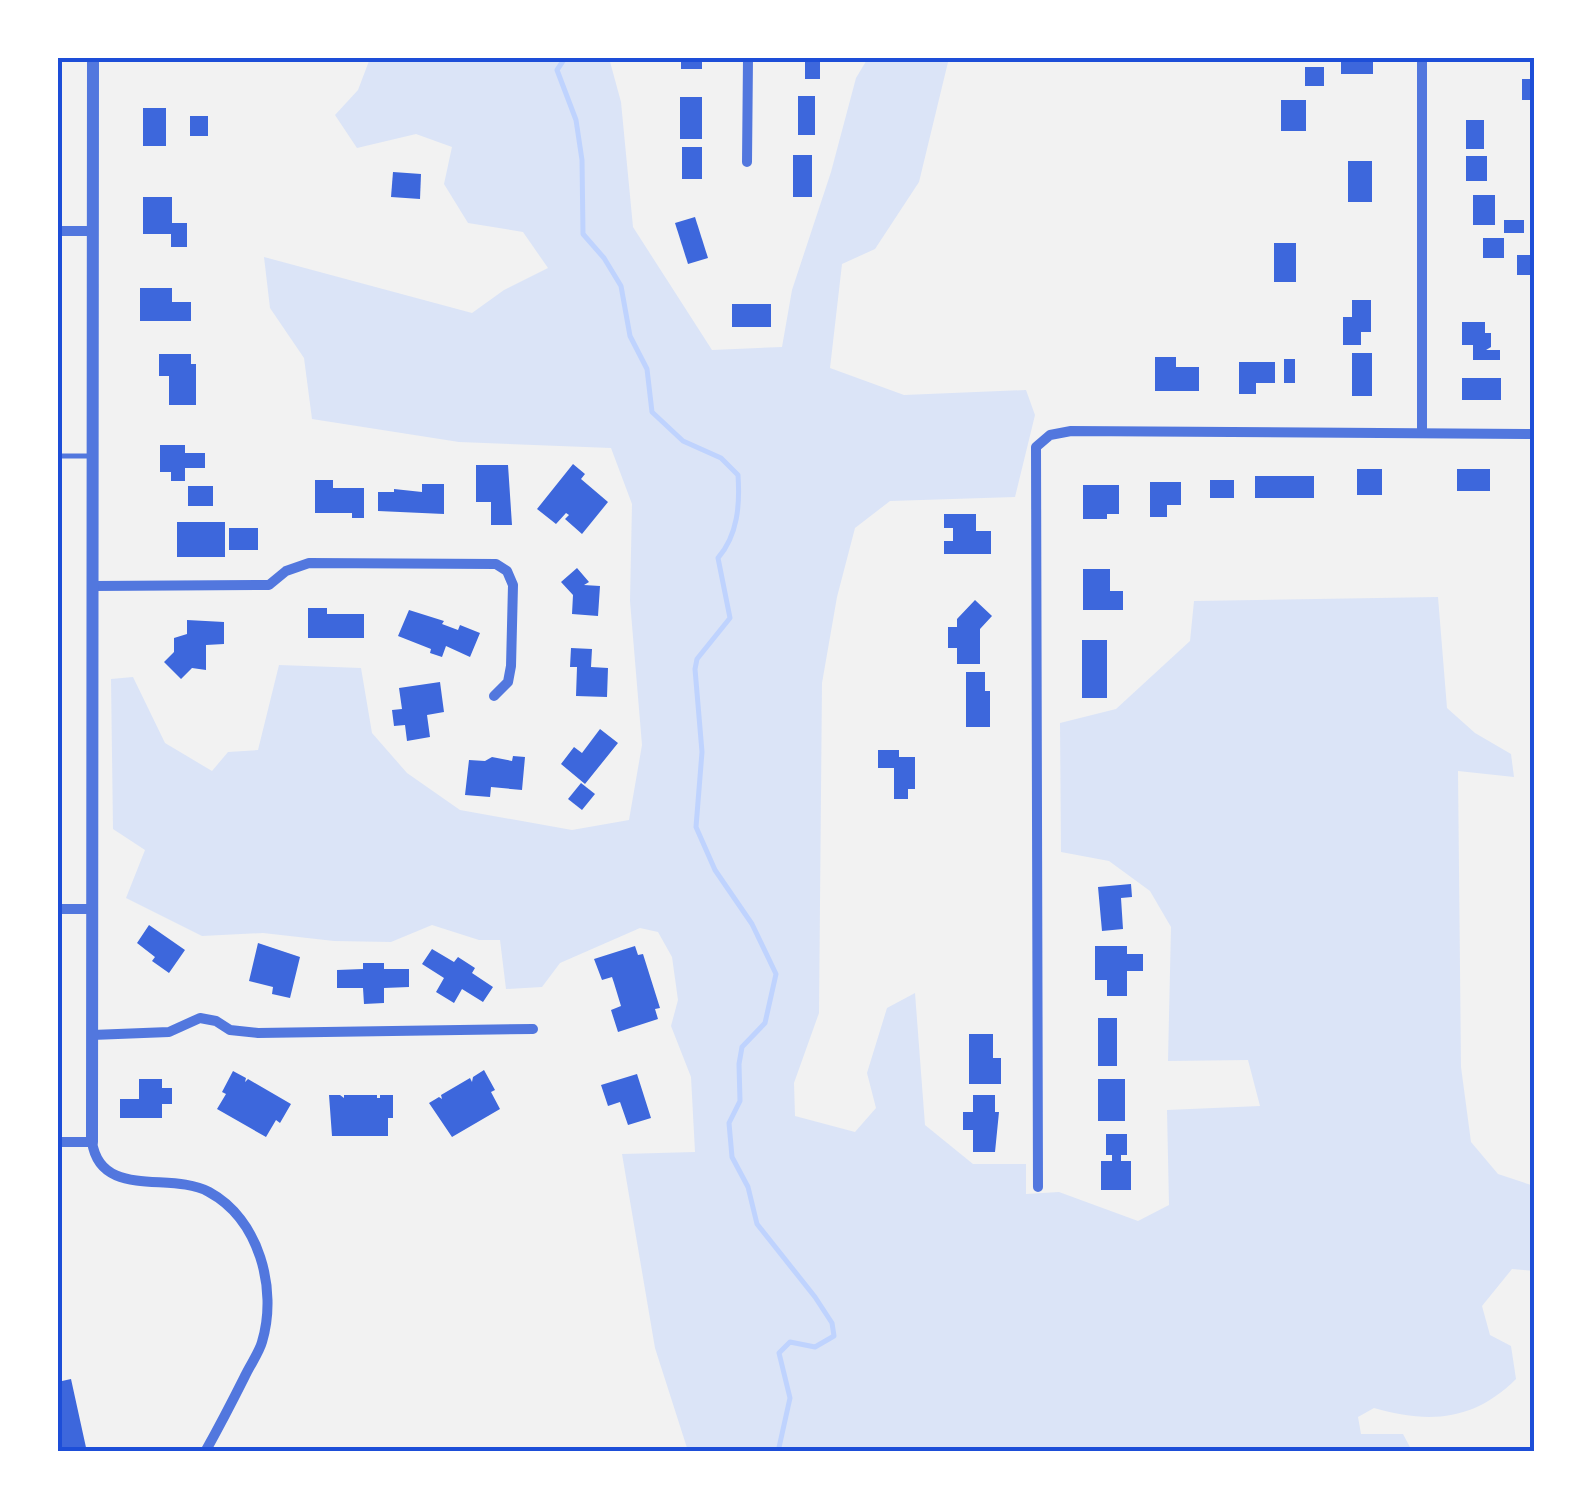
<svg xmlns="http://www.w3.org/2000/svg" width="1592" height="1509" viewBox="0 0 1592 1509" font-family="Mulish,sans-serif">
  <style>
    .green { fill: #dbe4f7 }
    .lines { fill: none; stroke-linecap: round; stroke-linejoin: round }
    .stream { stroke: #bfd3fe; stroke-width: 5 }
    .building { fill: #3d67dc }
    .service { stroke: #5277de; stroke-width: 5 }
    .minor { stroke: #5277de; stroke-width: 10 }
    .tertiary { stroke: #5277de; stroke-width: 12 }
    .neatline { fill: none; stroke: #1d4ed8; stroke-width: 4 }
  </style>
  <rect width="100%" height="100%" fill="#f2f2f2"/>
  <path class="green" d="M366 58H609L621 102 633 227 712 350 782 347 792 290 831 172 856 78 868 58H949L919 182 875 249 842 264 830 368 904 395 1026 390 1035 415 1015 497 890 501 855 528 837 597 822 683 819 1013 794 1083 795 1116 855 1132 876 1108 867 1073 887 1008 915 993 925 1125 973 1164H1026V1194L1059 1192 1138 1221 1169 1205 1167 1110 1260 1106 1248 1060 1168 1061 1171 927 1150 891 1109 861 1061 852 1060 723 1116 709 1190 641 1194 601 1438 597 1447 708 1475 733 1511 754 1514 777 1458 771 1461 1067 1471 1142 1498 1174 1534 1186V1271L1512 1269 1482 1306 1490 1335 1511 1346 1516 1379C1474 1421 1429 1424 1374 1408L1358 1417 1361 1434H1403L1412 1451H688L655 1348 622 1154 695 1152 691 1077 671 1026 678 1000 672 957 658 932 640 928 560 963 542 987 506 989 500 940H479L432 925 391 942 334 941 263 933 202 936 126 898 145 850 113 829 111 679 133 677 165 743 212 771 228 752 258 750 279 665 361 668 372 733 407 773 460 810 572 830 629 820 642 745 630 601 632 504 611 448 459 442 312 419 304 358 270 308 264 257 472 313 504 290 548 268 523 232 468 223 444 184 452 147 416 134 357 148 335 115 358 90 369 61Z"/>
  <g class="lines">
    <path class="stream" d="M565 58 557 70 576 120 582 160 583 234 604 258 621 286 630 336 647 369 652 412 683 441 721 458 738 475C740 504 738 535 718 558L730 618 697 659 695 669 702 752 696 827 715 870 752 924 776 974 765 1023 742 1047 739 1064 740 1101 729 1123 732 1157 748 1187 757 1224 815 1297 832 1323 834 1336 815 1347 790 1342 779 1353 790 1398 778 1452"/>
  </g>
  <g class="building">
    <polygon points="672,58 702,58 702,69 681,69 681,62 672,62"/>
    <rect x="805" y="58" width="15" height="21"/>
    <rect x="1341" y="58" width="32" height="16"/>
    <rect x="1305" y="67" width="19" height="19"/>
    <rect x="1522" y="79" width="12" height="21"/>
    <rect x="798" y="96" width="17" height="39"/>
    <rect x="680" y="97" width="22" height="42"/>
    <rect x="1281" y="100" width="25" height="31"/>
    <rect x="143" y="108" width="23" height="38"/>
    <rect x="190" y="116" width="18" height="20"/>
    <rect x="1466" y="120" width="18" height="29"/>
    <rect x="682" y="147" width="20" height="32"/>
    <rect x="793" y="155" width="19" height="42"/>
    <rect x="1466" y="156" width="21" height="25"/>
    <rect x="1348" y="161" width="24" height="41"/>
    <polygon points="393,172 421,174 420,199 391,197"/>
    <rect x="1473" y="195" width="22" height="30"/>
    <polygon points="143,197 172,197 172,223 187,223 187,247 171,247 171,234 143,234"/>
    <polygon points="695,217 708,258 688,264 675,223"/>
    <rect x="1504" y="220" width="20" height="13"/>
    <rect x="1483" y="238" width="21" height="20"/>
    <rect x="1274" y="243" width="22" height="39"/>
    <rect x="1517" y="255" width="16" height="20"/>
    <polygon points="140,288 172,288 172,302 191,302 191,321 140,321"/>
    <polygon points="1352,300 1371,300 1371,332 1361,332 1361,345 1343,345 1343,317 1352,317"/>
    <rect x="732" y="304" width="39" height="23"/>
    <polygon points="1462,322 1485,322 1485,333 1491,333 1491,347 1486,350 1500,350 1500,360 1473,360 1473,345 1462,345"/>
    <rect x="1352" y="353" width="20" height="43"/>
    <polygon points="159,354 191,354 191,364 196,364 196,405 169,405 169,376 159,376"/>
    <polygon points="1155,357 1176,357 1176,367 1199,367 1199,391 1155,391"/>
    <rect x="1284" y="359" width="11" height="24"/>
    <polygon points="1239,362 1275,362 1275,383 1256,383 1256,394 1239,394"/>
    <rect x="1462" y="378" width="39" height="22"/>
    <polygon points="160,445 185,445 185,453 205,453 205,468 185,468 185,481 171,481 171,472 160,472"/>
    <polygon points="573,464 585,474 581,479 608,502 582,534 565,519 569,515 566,513 556,524 537,509"/>
    <polygon points="476,465 508,465 512,525 491,525 491,502 476,502"/>
    <rect x="1357" y="469" width="25" height="26"/>
    <rect x="1457" y="469" width="33" height="22"/>
    <rect x="1255" y="476" width="59" height="22"/>
    <polygon points="315,480 333,480 333,488 364,488 364,518 352,518 352,513 315,513"/>
    <rect x="1210" y="480" width="24" height="18"/>
    <polygon points="1150,482 1181,482 1181,505 1167,505 1167,517 1150,517"/>
    <polygon points="422,484 444,484 444,514 378,511 378,492 394,492 394,489 422,492"/>
    <polygon points="1083,485 1119,485 1119,514 1107,514 1107,519 1083,519"/>
    <rect x="188" y="486" width="25" height="20"/>
    <polygon points="944,514 976,514 976,531 991,531 991,554 944,554 944,541 953,541 953,528 944,528"/>
    <rect x="177" y="522" width="48" height="35"/>
    <rect x="229" y="528" width="29" height="22"/>
    <polygon points="577,568 589,582 584,585 600,586 598,616 572,614 573,595 561,582"/>
    <polygon points="1083,569 1110,569 1110,591 1123,591 1123,610 1083,610"/>
    <polygon points="975,600 992,616 980,629 980,664 957,664 957,648 948,648 948,627 957,627 957,619"/>
    <polygon points="308,608 327,608 327,614 364,614 364,638 308,638"/>
    <polygon points="409,610 444,621 442,624 458,630 460,625 480,633 470,657 446,646 442,657 430,653 431,649 398,636"/>
    <polygon points="187,620 224,622 224,644 206,645 206,670 192,668 181,679 164,662 174,652 174,638 187,634"/>
    <rect x="1082" y="640" width="25" height="58"/>
    <polygon points="571,648 592,649 591,667 608,668 607,697 576,696 577,667 570,667"/>
    <polygon points="966,672 985,672 985,691 990,691 990,727 966,727"/>
    <polygon points="440,682 444,712 427,715 430,737 407,741 405,725 394,726 392,710 402,709 399,688"/>
    <polygon points="600,729 618,743 585,784 561,764 574,747 582,753"/>
    <polygon points="878,750 899,750 899,757 915,757 915,789 908,789 908,799 894,799 894,768 878,768"/>
    <polygon points="513,756 525,757 522,790 491,787 490,797 465,795 469,760 485,761 492,757 512,761"/>
    <polygon points="581,783 595,794 582,810 568,799"/>
    <polygon points="1131,884 1132,897 1121,898 1123,929 1102,931 1098,887"/>
    <polygon points="149,925 185,950 169,973 152,961 155,957 137,943"/>
    <polygon points="258,943 300,957 290,998 272,994 273,987 249,981"/>
    <polygon points="635,946 638,955 643,954 660,1008 655,1009 658,1019 618,1032 611,1010 621,1006 614,983 612,977 602,980 594,959"/>
    <polygon points="1095,946 1127,946 1127,954 1143,954 1143,971 1127,971 1127,996 1107,996 1107,980 1095,980"/>
    <polygon points="432,949 454,962 458,957 475,968 472,973 493,987 483,1002 462,989 454,1003 436,992 444,978 422,964"/>
    <polygon points="363,963 384,963 384,969 409,969 409,987 384,988 384,1003 364,1004 363,988 337,988 337,970 363,969"/>
    <rect x="1098" y="1018" width="19" height="48"/>
    <polygon points="969,1034 993,1034 993,1058 1001,1058 1001,1084 969,1084"/>
    <polygon points="484,1070 495,1090 491,1092 500,1109 452,1137 429,1103 439,1097 442,1099 441,1095 470,1078 472,1082 473,1077"/>
    <polygon points="233,1071 246,1078 245,1082 248,1079 291,1104 280,1123 276,1120 266,1137 217,1109 226,1094 222,1092"/>
    <polygon points="637,1074 651,1118 628,1125 620,1102 608,1106 601,1085"/>
    <polygon points="139,1079 162,1079 162,1088 172,1088 172,1104 162,1104 162,1118 120,1118 120,1099 139,1099"/>
    <rect x="1098" y="1079" width="27" height="42"/>
    <polygon points="329,1095 340,1095 344,1098 344,1095 377,1095 377,1098 380,1098 380,1095 393,1095 393,1118 388,1118 388,1136 332,1136"/>
    <polygon points="973,1095 995,1095 995,1112 999,1112 995,1152 973,1152 973,1130 963,1130 963,1112 973,1112"/>
    <polygon points="1106,1134 1127,1134 1127,1155 1121,1155 1121,1161 1131,1161 1131,1190 1101,1190 1101,1161 1112,1161 1112,1155 1106,1155"/>
    <polygon points="58,1370 62,1381 71,1379 87,1452 58,1452"/>
  </g>
  <g class="lines">
    <polyline class="service" points="58,456 90,456"/>
    <g class="minor">
      <polyline points="1422,58 1422,433"/>
      <polyline points="747,162 748,58"/>
      <polyline points="58,231 93,231"/>
      <polyline points="93,586 269,585 286,571 309,563 496,564 507,571 513,585 511,666 508,682 494,696"/>
      <polyline points="58,909 92,909"/>
      <polyline points="92,1035 169,1032 200,1018 216,1021 230,1030 258,1033 533,1029"/>
      <path d="M58 1142H92C101 1200 171 1171 209 1192 259 1219 278 1289 262 1342 259 1353 250 1365 245 1376 232 1402 219 1427 205 1452"/>
      <polyline points="1038,1187 1036,447 1050,435 1071,431 1534,434"/>
    </g>
    <polyline class="tertiary" points="92,1142 93,58"/>
  </g>
  <rect width="1592" height="1509" fill="none" stroke="#ffffff" stroke-width="120"/>
  <rect x="60" y="60" width="1472" height="1389" class="neatline"/>
</svg>
